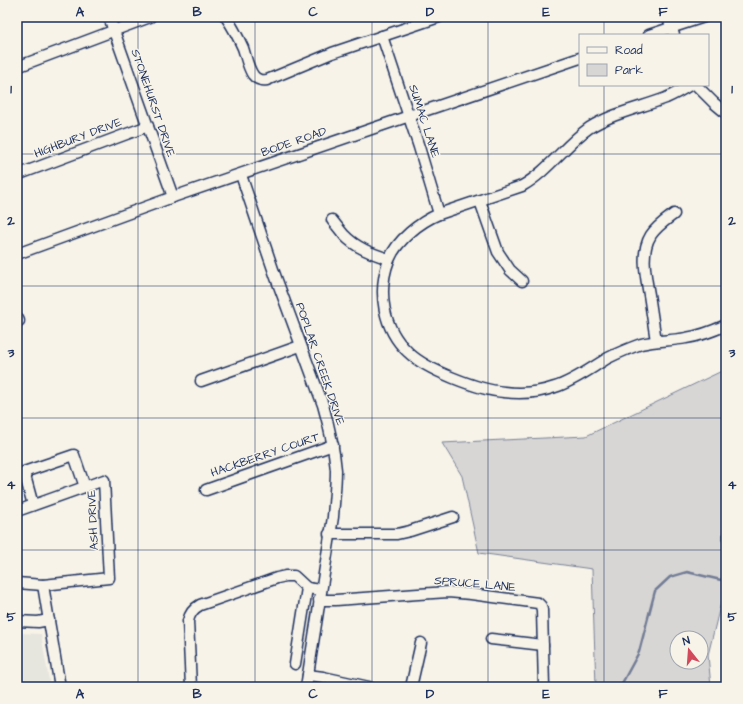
<svg xmlns="http://www.w3.org/2000/svg" width="743" height="704" viewBox="0 0 743 704" font-family="'Architects Daughter',sans-serif">
  <style>
    .built { fill: #e6e5de }
    .green { fill: #d7d6d4; stroke: #798299; fill-rule: evenodd }
    .lines { fill: none; stroke-linecap: round; stroke-linejoin: round }
    .stream { stroke: #727c95; stroke-width: 2.5 }
    .minor-casing { stroke: #1b2f5e; stroke-width: 13 }
    .minor { stroke: #f7f3e8; stroke-width: 10 }
    .grid { fill: none; stroke: #1b2f5e; stroke-width: 1; stroke-opacity: 0.55 }
    .labels { text-anchor: middle; dominant-baseline: central; stroke-width: 3; stroke-linejoin: round; paint-order: stroke }
    .street-label { font-size: 12px; fill: #1b2f5e; stroke: #f7f3e8 }
    .neatline { fill: none; stroke: #1b2f5e; stroke-width: 1.5 }
    .grid-label { font-size: 13px; text-anchor: middle; font-weight: bold; fill: #1b2f5e }
  </style>
  <rect width="100%" height="100%" fill="#f7f3e8"/>
  <filter id="ink" filterUnits="userSpaceOnUse"><feTurbulence type="fractalNoise" baseFrequency=".025" numOctaves="2"/><feDisplacementMap in="SourceGraphic" scale="8" xChannelSelector="R" yChannelSelector="G"/><feConvolveMatrix kernelMatrix="1 2 1 2 8 2 1 2 1" color-interpolation-filters="sRGB"/></filter>
  <g filter="url(#ink)">
    <polygon class="built" points="17,633 41,634 50,687 17,687"/>
    <path class="green" d="M726 369V597L721 602 708 655 711 687H596L592 569 479 553 462 476 442 443 586 436ZM677 638H701V662H677Z"/>
    <g class="lines">
      <g class="stream">
        <polyline points="726,522 722,539 726,547"/>
        <polyline points="620,687 639,652 655,591 670,577 687,572 721,580 726,576"/>
      </g>
      <g class="minor-casing">
        <g id="minor">
          <polyline points="109,17 173,197"/>
          <path d="M226 17C233 27 238 37 243 48 246 57 248 68 253 75 257 80 261 81 267 80L332 53 439 17"/>
          <polyline points="668,17 674,35"/>
          <polyline points="649,35 704,17"/>
          <polyline points="382,36 419,147 439,214"/>
          <polyline points="17,67 150,17"/>
          <path d="M690 85C682 90 675 94 666 98 640 108 613 113 589 128 565 145 548 171 522 186L439 214C420 222 397 240 389 260 377 291 383 329 408 352 426 370 479 390 504 392 521 394 538 393 555 387 574 381 591 368 608 358 618 353 630 348 641 344 656 340 671 341 686 338 700 336 713 331 726 325"/>
          <polyline points="696,85 714,103 726,113"/>
          <polyline points="17,175 148,126"/>
          <path d="M241 175 275 275 323 405C329 426 334 447 336 470 336 486 334 501 333 517L306 687"/>
          <polyline points="480,201 498,252 510,270 522,281"/>
          <path d="M332 220C336 225 340 230 344 235 356 248 373 254 389 259"/>
          <polyline points="17,254 173,197 418,113 580,58"/>
          <polyline points="17,317 19,321 17,322"/>
          <path d="M656 341C654 328 652 314 650 301 647 280 639 254 651 235 657 226 666 220 674 214"/>
          <polyline points="201,381 300,346"/>
          <polyline points="206,490 333,445"/>
          <polyline points="33,505 24,472 74,455 85,487"/>
          <polyline points="17,511 104,480 109,578 43,585 17,583"/>
          <polyline points="329,534 397,534 410,531 453,517"/>
          <polyline points="43,585 60,687"/>
          <polyline points="319,600 336,600 418,594 448,592 471,594 538,603 541,606 542,610 544,687"/>
          <polyline points="17,621 38,622 49,620"/>
          <polyline points="491,639 543,645"/>
          <polyline points="295,664 307,588"/>
          <polyline points="308,675 323,677 369,687"/>
          <path d="M191 687 188 621C190 613 193 609 200 605L277 578 286 576H294L307 588 321 590"/>
          <polyline points="411,687 421,643"/>
        </g>
      </g>
      <use href="#minor" class="minor"/>
    </g>
  </g>
  <path class="grid" d="M138 17V687M255 17V687M372 17V687M488 17V687M604 17V35M604 85V687M17 154H726M17 286H726M17 418H726M17 550H726"/>
  <g class="labels">
    <g class="street-label">
      <text transform="translate(153 103) rotate(71)">STONEHURST DRIVE</text>
      <text transform="translate(424 121) rotate(72)">SUMAC LANE</text>
      <text transform="translate(78 138) rotate(-21)">HIGHBURY DRIVE</text>
      <text transform="translate(294 142) rotate(-19)">BODE ROAD</text>
      <text transform="translate(320 364) rotate(71)">POPLAR CREEK DRIVE</text>
      <text transform="translate(265 455) rotate(-19)">HACKBERRY COURT</text>
      <text transform="translate(93 520) rotate(-93)">ASH DRIVE</text>
      <text transform="translate(475 584) rotate(5)">SPRUCE LANE</text>
    </g>
  </g>
  <rect width="743" height="704" fill="none" stroke="#f7f3e8" stroke-width="44"/>
  <rect x="579" y="34" width="130" height="52" fill="#f7f3e8" stroke="#9fa5b1"/>
  <rect x="587" y="47" width="20" height="6" fill="#f7f3e8" stroke="#9fa5b1"/>
  <text x="615" y="54" font-size="12" fill="#1b2f5e">Road</text>
  <rect x="587" y="64" width="20" height="12" fill="#d7d6d4" stroke="#9fa5b1"/>
  <text x="615" y="74" font-size="12" fill="#1b2f5e">Park</text>
  <g transform="translate(689 650) rotate(343)"><circle r="19" fill="#f7f3e8" stroke="#9fa5b1"/>
  <path d="M0-3L7 15L0 10L-7 15Z" fill="#d1495b"/>
  <text y="-6" font-size="11" font-weight="bold" text-anchor="middle" fill="#1b2f5e">N</text>
  </g>
  <rect x="22" y="22" width="699" height="660" class="neatline"/>
  <g class="grid-label">
    <text x="80" y="16">A</text>
    <text x="197" y="16">B</text>
    <text x="313" y="16">C</text>
    <text x="430" y="16">D</text>
    <text x="546" y="16">E</text>
    <text x="663" y="16">F</text>
    <text x="11" y="93">1</text>
    <text x="732" y="93">1</text>
    <text x="11" y="225">2</text>
    <text x="732" y="225">2</text>
    <text x="11" y="357">3</text>
    <text x="732" y="357">3</text>
    <text x="11" y="489">4</text>
    <text x="732" y="489">4</text>
    <text x="11" y="621">5</text>
    <text x="732" y="621">5</text>
    <text x="80" y="698">A</text>
    <text x="197" y="698">B</text>
    <text x="313" y="698">C</text>
    <text x="430" y="698">D</text>
    <text x="546" y="698">E</text>
    <text x="663" y="698">F</text>
  </g>
</svg>
